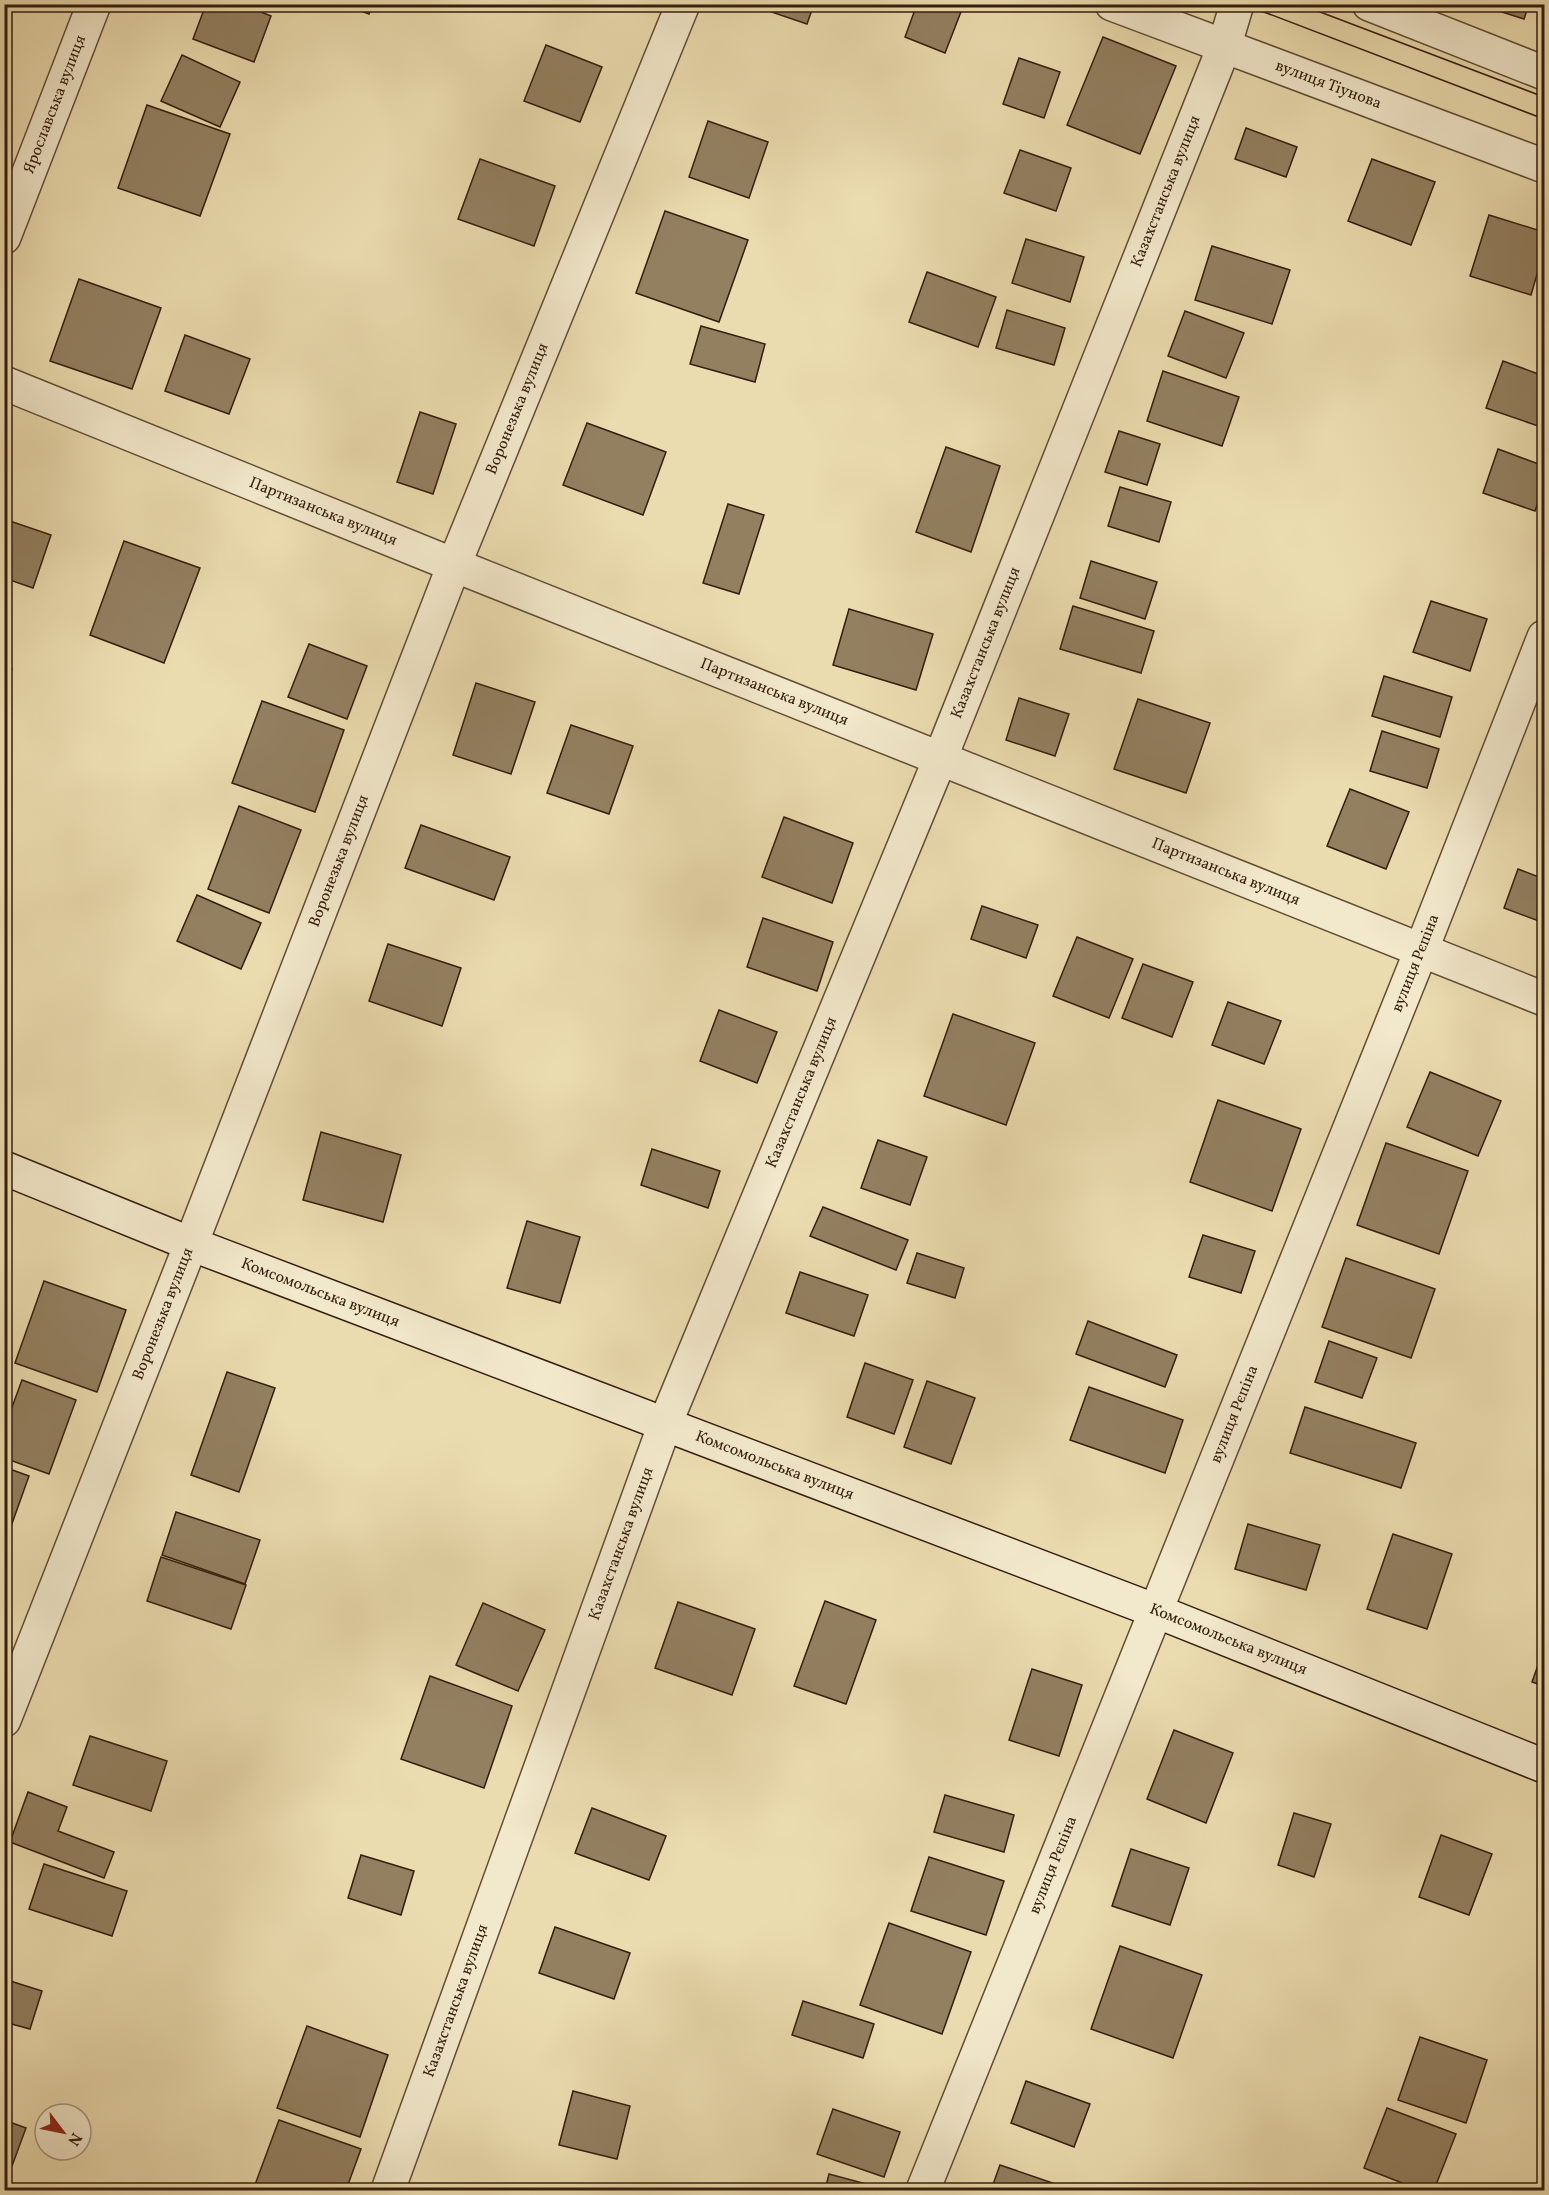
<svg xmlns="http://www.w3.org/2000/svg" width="1549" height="2195" viewBox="0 0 1549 2195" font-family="Vollkorn,serif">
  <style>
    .building { fill: #938061; stroke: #341d0c; stroke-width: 1.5 }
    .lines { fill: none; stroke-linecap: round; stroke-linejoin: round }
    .street-casing { stroke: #624d35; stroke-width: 36 }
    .secondary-casing { stroke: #341d0c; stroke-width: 36 }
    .street { stroke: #f2e8cb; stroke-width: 33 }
    .secondary { stroke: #f2e8cb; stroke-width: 33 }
    .tram { stroke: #341d0c; stroke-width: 1.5 }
    .labels { text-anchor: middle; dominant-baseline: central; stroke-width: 6; stroke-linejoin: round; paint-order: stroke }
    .street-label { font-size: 16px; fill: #341d0c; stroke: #f2e8cb }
  </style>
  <rect width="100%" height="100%" fill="#ebdcaf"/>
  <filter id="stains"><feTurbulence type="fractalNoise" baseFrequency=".00333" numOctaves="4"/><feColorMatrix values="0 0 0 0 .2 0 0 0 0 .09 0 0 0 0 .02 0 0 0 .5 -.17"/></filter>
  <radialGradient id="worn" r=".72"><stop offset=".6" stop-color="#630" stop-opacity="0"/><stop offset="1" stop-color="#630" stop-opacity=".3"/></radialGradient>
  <g class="building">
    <polygon points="4,4 15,4 4,31"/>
    <polygon points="206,4 241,4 271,16 254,62 193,39"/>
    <polygon points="342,4 373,4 369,14"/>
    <polygon points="761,4 814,4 807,24 760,8"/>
    <polygon points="917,4 964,4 945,53 905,37"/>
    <polygon points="1477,4 1529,4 1524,19"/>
    <polygon points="1103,37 1176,66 1140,154 1067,125"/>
    <polygon points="546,45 602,67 580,122 524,101"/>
    <polygon points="182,55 240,82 220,127 161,101"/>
    <polygon points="1019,58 1060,72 1044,118 1003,104"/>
    <polygon points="147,105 230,134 200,216 118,188"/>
    <polygon points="708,121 768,142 749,198 689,177"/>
    <polygon points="1246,128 1297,147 1286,177 1235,159"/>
    <polygon points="1020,150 1071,168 1056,211 1004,193"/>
    <polygon points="480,159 555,186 534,246 458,219"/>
    <polygon points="1372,159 1435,182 1411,245 1348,221"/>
    <polygon points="665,211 748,240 719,322 636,293"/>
    <polygon points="1489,215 1544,232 1544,250 1531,295 1470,276"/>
    <polygon points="1026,239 1084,257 1070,302 1012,283"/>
    <polygon points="1212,246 1290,270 1272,324 1195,300"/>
    <polygon points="927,272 996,297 978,347 909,322"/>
    <polygon points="79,279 161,308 132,389 50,361"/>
    <polygon points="1007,310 1065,328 1054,365 996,348"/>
    <polygon points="1185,311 1244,333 1226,378 1168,356"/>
    <polygon points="701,326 765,344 755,382 690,364"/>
    <polygon points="185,335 250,359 229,414 165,391"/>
    <polygon points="1503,361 1544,376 1544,428 1486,408"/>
    <polygon points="1163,371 1239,397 1222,446 1147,421"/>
    <polygon points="420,412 456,424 433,494 397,482"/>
    <polygon points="587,423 666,452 643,515 563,485"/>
    <polygon points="1119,431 1160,444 1147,485 1105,472"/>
    <polygon points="946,447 1000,466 971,552 916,532"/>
    <polygon points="1498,449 1544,466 1544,484 1535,511 1483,493"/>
    <polygon points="1120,487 1171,502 1159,542 1108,526"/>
    <polygon points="728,504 764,515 739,594 703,583"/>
    <polygon points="4,519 51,535 33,588 4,578"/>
    <polygon points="124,541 200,568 164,663 90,635"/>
    <polygon points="1091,561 1157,582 1145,619 1080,598"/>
    <polygon points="1431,601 1487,619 1470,671 1413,652"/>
    <polygon points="1073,606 1154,631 1141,673 1060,649"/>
    <polygon points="849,609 933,634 916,690 833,665"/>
    <polygon points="309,644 367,666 347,719 288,697"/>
    <polygon points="4,666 12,669 4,690"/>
    <polygon points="1384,676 1452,697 1440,737 1372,716"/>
    <polygon points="476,683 535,702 511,774 453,755"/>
    <polygon points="1019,698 1069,714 1055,756 1006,740"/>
    <polygon points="1138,699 1210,723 1186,793 1114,769"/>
    <polygon points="262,701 344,730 315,812 232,783"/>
    <polygon points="571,725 633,746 609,814 547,793"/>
    <polygon points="1382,731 1439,749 1427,788 1370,771"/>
    <polygon points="1350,789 1409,812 1386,869 1327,846"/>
    <polygon points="239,806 301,830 269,913 208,889"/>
    <polygon points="784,817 853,843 832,903 762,877"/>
    <polygon points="421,825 510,857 494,900 405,868"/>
    <polygon points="1518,869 1544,879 1544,923 1504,908"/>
    <polygon points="197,895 261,923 241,969 177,941"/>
    <polygon points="982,906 1038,925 1026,958 971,939"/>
    <polygon points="763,918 833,942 817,991 747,967"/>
    <polygon points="1077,937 1133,959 1109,1018 1053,996"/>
    <polygon points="388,944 461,968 442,1026 369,1001"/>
    <polygon points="1143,964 1193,982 1172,1037 1122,1018"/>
    <polygon points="1228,1002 1281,1021 1264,1064 1212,1045"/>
    <polygon points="719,1010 777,1032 757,1083 700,1061"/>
    <polygon points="953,1014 1035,1043 1006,1125 924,1096"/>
    <polygon points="1430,1072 1501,1101 1478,1156 1407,1127"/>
    <polygon points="1218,1100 1301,1129 1272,1211 1190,1182"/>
    <polygon points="321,1132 401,1155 383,1222 303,1200"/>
    <polygon points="878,1140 927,1157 910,1205 861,1188"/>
    <polygon points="1386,1143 1468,1171 1439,1254 1357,1225"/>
    <polygon points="652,1149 720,1171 708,1208 641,1185"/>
    <polygon points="823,1207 908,1240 896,1270 810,1236"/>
    <polygon points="527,1221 580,1237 560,1303 507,1288"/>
    <polygon points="1203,1235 1255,1251 1241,1293 1189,1277"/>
    <polygon points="917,1253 964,1268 955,1298 907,1283"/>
    <polygon points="1346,1258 1435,1289 1411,1358 1322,1327"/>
    <polygon points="800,1272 868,1295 854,1336 786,1313"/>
    <polygon points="44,1281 126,1310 97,1392 15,1363"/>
    <polygon points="1088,1321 1177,1355 1165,1387 1076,1354"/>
    <polygon points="1329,1341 1377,1358 1362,1398 1315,1382"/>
    <polygon points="865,1363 913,1380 894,1434 847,1417"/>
    <polygon points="227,1372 275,1388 239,1492 191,1475"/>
    <polygon points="22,1380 76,1400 49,1474 4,1458 4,1429"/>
    <polygon points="927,1381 975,1398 951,1464 904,1447"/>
    <polygon points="1089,1387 1183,1420 1165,1473 1070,1440"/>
    <polygon points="1305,1407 1416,1443 1401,1488 1290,1453"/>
    <polygon points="4,1467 29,1476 9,1532 4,1531"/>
    <polygon points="176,1512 260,1540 245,1584 162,1555"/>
    <polygon points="1248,1524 1320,1545 1306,1590 1235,1569"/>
    <polygon points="1393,1534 1452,1554 1427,1629 1367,1609"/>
    <polygon points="161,1557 246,1585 231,1629 147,1601"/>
    <polygon points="825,1601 876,1620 846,1704 794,1686"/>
    <polygon points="678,1602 755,1629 732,1695 655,1668"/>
    <polygon points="483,1603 545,1630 518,1691 456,1665"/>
    <polygon points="1544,1648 1544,1686 1532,1682"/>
    <polygon points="1032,1669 1082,1685 1059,1756 1009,1740"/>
    <polygon points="430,1676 512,1706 484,1788 401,1759"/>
    <polygon points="1174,1730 1233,1753 1206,1823 1147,1799"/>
    <polygon points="90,1736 167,1761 151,1811 73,1785"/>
    <polygon points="28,1792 67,1807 58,1831 114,1852 104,1878 10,1842"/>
    <polygon points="945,1795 1014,1815 1004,1852 934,1832"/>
    <polygon points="592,1808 666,1836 649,1880 575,1853"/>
    <polygon points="1294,1813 1331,1824 1314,1877 1278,1865"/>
    <polygon points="1441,1835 1492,1854 1469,1915 1419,1897"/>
    <polygon points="1131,1849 1189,1868 1170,1925 1112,1906"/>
    <polygon points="361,1855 414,1871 401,1915 348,1898"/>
    <polygon points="929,1857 1004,1881 986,1935 911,1911"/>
    <polygon points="44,1864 127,1891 112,1936 29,1909"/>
    <polygon points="889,1923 971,1952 942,2034 860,2005"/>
    <polygon points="555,1927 630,1953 614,1999 539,1973"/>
    <polygon points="1120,1946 1202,1975 1173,2058 1091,2029"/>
    <polygon points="4,1979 42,1991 30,2029 4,2022"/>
    <polygon points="803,2001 874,2024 863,2058 792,2035"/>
    <polygon points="307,2026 388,2055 360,2137 277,2108"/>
    <polygon points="1420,2037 1487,2060 1466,2123 1398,2100"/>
    <polygon points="1026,2081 1090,2104 1074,2147 1011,2123"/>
    <polygon points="573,2091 630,2106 617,2159 559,2145"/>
    <polygon points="1387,2108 1456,2134 1434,2190 1420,2190 1364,2168"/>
    <polygon points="833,2109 900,2132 884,2177 817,2154"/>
    <polygon points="4,2120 26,2128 12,2166 4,2163"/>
    <polygon points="279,2120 361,2149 346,2190 253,2190"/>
    <polygon points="1000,2165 1073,2190 991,2190"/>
    <polygon points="829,2174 885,2189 885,2190 825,2190"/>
  </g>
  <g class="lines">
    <g class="street-casing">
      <g id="street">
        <path id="s1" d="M1112 4 1544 166"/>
        <polyline points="1369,4 1544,73"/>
        <path id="s2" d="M4 237 94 4"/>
        <path id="s3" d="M4 383 454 565 1544 999"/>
        <path id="s4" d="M4 1720 191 1244 454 565 683 4"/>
        <path id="s5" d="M388 2190 665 1424 940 759 1224 47 1237 4"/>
        <path id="s6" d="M923 2190 1421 951 1544 637"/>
      </g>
    </g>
    <g class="secondary-casing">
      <g id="secondary">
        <path id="s7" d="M4 1168 191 1244 1156 1611 1544 1766"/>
      </g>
    </g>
    <use href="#street" class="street"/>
    <use href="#secondary" class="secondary"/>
    <g class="tram">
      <polyline points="1243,4 1544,119"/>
      <polyline points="1299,4 1544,97"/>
    </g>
  </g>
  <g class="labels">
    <g class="street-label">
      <text stroke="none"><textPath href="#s1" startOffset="231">вулиця Тіунова</textPath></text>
      <text stroke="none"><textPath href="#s2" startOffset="142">Ярославська вулиця</textPath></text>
      <text stroke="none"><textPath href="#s5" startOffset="2145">Казахстанська вулиця</textPath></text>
      <text stroke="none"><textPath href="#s4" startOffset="1408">Воронезька вулиця</textPath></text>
      <text stroke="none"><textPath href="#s3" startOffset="344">Партизанська вулиця</textPath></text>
      <text stroke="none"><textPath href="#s5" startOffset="1659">Казахстанська вулиця</textPath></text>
      <text stroke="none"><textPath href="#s3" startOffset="830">Партизанська вулиця</textPath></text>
      <text stroke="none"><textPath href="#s4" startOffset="922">Воронезька вулиця</textPath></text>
      <text stroke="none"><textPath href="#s3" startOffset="1316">Партизанська вулиця</textPath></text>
      <text stroke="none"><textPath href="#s6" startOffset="1322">вулиця Рєпіна</textPath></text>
      <text stroke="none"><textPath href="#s5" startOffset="1173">Казахстанська вулиця</textPath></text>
      <text stroke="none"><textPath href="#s7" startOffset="340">Комсомольська вулиця</textPath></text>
      <text stroke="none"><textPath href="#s4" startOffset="436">Воронезька вулиця</textPath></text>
      <text stroke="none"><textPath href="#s6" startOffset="836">вулиця Рєпіна</textPath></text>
      <text stroke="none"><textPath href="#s7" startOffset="826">Комсомольська вулиця</textPath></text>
      <text stroke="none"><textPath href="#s5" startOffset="687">Казахстанська вулиця</textPath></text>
      <text stroke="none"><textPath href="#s7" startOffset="1312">Комсомольська вулиця</textPath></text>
      <text stroke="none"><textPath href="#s6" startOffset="350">вулиця Рєпіна</textPath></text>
      <text stroke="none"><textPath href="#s5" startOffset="201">Казахстанська вулиця</textPath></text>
    </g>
  </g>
  <rect width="1549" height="2195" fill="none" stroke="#ebdcaf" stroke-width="24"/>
  <rect x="6" y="6" width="1537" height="2183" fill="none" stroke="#341d0c" stroke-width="3"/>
  <rect x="12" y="12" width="1525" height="2171" fill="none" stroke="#341d0c" stroke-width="1.5"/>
  <g transform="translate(63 2132) rotate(122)"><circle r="28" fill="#f2e8cb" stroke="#a6977f" stroke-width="1.5"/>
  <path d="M0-4.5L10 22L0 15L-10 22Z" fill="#8f2418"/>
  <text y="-9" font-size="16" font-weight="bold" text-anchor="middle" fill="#341d0c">N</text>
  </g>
  <rect width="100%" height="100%" filter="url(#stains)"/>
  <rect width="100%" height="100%" fill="url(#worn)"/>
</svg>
